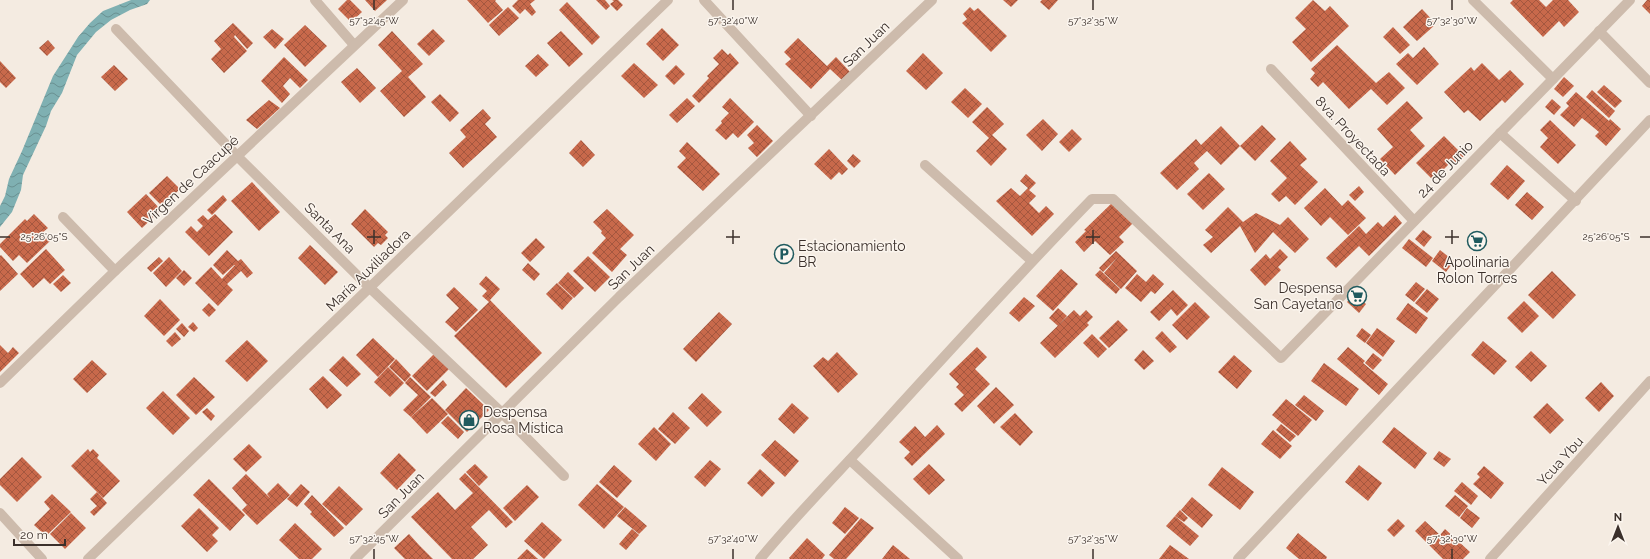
<svg xmlns="http://www.w3.org/2000/svg" width="1650" height="559" viewBox="0 0 1650 559" font-family="Raleway,sans-serif">
  <style>
    .water { fill: url(#water-waves) }
    .building { fill: url(#building-cross-hatch) }
    .lines { fill: none; stroke-linecap: round; stroke-linejoin: round }
    .lane { stroke: #cdbbac; stroke-width: 10 }
    .street { stroke: #cdbbac; stroke-width: 10 }
    .ticks { fill: none; stroke: #3b302b; stroke-width: 1.5 }
    .labels { text-anchor: middle; dominant-baseline: central; stroke-width: 3; stroke-linejoin: round; paint-order: stroke }
    .street-label { font-size: 14px; fill: #3b302b; stroke: #fbf5ee }
    .poi-label { font-size: 14px; fill: #3b302b; stroke: #fbf5ee; text-anchor: start }
    .ticks-label { font-size: 10px; text-anchor: middle; fill: #3b302b; stroke: #fbf5ee; stroke-width: 3; stroke-linejoin: round; paint-order: stroke }
  </style>
  <defs>
    <pattern id="water-waves" width="16" height="10" patternUnits="userSpaceOnUse"><rect width="16" height="10" fill="#7fb0b2"/><path d="M0 5q4-4 8 0t8 0" fill="none" stroke="#699091"/></pattern>
    <pattern id="building-cross-hatch" width="8" height="8" patternUnits="userSpaceOnUse"><rect width="8" height="8" fill="#c8694b"/><path d="M0 0l8 8M0 8l8-8" fill="none" stroke="#a4573f"/></pattern>
  </defs>
  <rect width="100%" height="100%" fill="#f4ebe1"/>
  <polygon class="water" points="131,0 150,0 147,4 130,10 111,20 96,32 77,55 62,93 51,111 46,126 23,175 21,190 12,212 0,227 0,206 5,196 9,179 22,151 53,76 78,37 90,23 103,11"/>
  <g class="building">
    <polygon points="347,0 350,0 362,12 351,22 338,9"/>
    <polygon points="365,0 387,0 375,11"/>
    <polygon points="467,0 496,0 495,1 503,10 488,23"/>
    <polygon points="518,0 535,0 530,4 536,12 532,16 525,9 520,14 512,6"/>
    <polygon points="596,0 605,0 610,6 606,10"/>
    <polygon points="612,0 618,0 623,5 617,11 610,4 614,1"/>
    <polygon points="1003,0 1018,0 1011,7"/>
    <polygon points="1042,0 1058,0 1049,10 1040,2"/>
    <polygon points="1313,0 1325,11 1330,6 1349,26 1311,62 1292,42 1306,29 1295,18"/>
    <polygon points="1513,0 1539,0 1546,7 1553,0 1568,0 1579,12 1564,27 1559,21 1543,37 1510,3"/>
    <polygon points="1647,0 1650,0 1650,14 1642,6"/>
    <polygon points="567,2 600,37 592,45 559,10"/>
    <polygon points="508,7 519,18 499,36 489,25"/>
    <polygon points="970,7 974,11 978,8 1007,36 991,52 962,23 967,19 963,14"/>
    <polygon points="1422,9 1436,24 1417,41 1403,27"/>
    <polygon points="233,23 253,43 247,49 235,35 234,37 247,51 224,73 211,59 221,49 214,41"/>
    <polygon points="305,25 327,46 305,67 284,45"/>
    <polygon points="1393,27 1410,45 1400,54 1383,37"/>
    <polygon points="662,28 679,45 663,61 646,44"/>
    <polygon points="272,29 284,39 275,49 263,37"/>
    <polygon points="433,29 445,41 429,56 417,44"/>
    <polygon points="392,31 423,64 408,77 426,97 404,117 380,91 402,71 378,45"/>
    <polygon points="561,31 583,54 569,67 547,43"/>
    <polygon points="798,38 827,66 836,57 851,73 843,81 830,69 811,89 785,64 791,59 784,52"/>
    <polygon points="48,40 55,48 47,56 39,48"/>
    <polygon points="1337,45 1376,83 1389,72 1405,88 1387,105 1371,89 1349,109 1323,82 1318,87 1310,79 1315,73 1311,69"/>
    <polygon points="1424,47 1439,64 1417,85 1396,64 1408,53 1413,58"/>
    <polygon points="722,49 728,55 730,53 739,63 699,103 692,96 709,78 707,76 719,64 713,58"/>
    <polygon points="923,53 943,73 926,90 906,71"/>
    <polygon points="538,54 549,65 536,77 525,66"/>
    <polygon points="284,57 308,80 300,88 290,78 283,86 290,94 282,103 261,81"/>
    <polygon points="0,61 16,78 6,88 0,82"/>
    <polygon points="634,63 658,85 644,98 621,76"/>
    <polygon points="1482,63 1499,80 1510,70 1524,84 1505,103 1502,100 1480,121 1468,110 1464,113 1444,92 1471,67 1474,71"/>
    <polygon points="114,65 128,79 115,91 101,77"/>
    <polygon points="676,65 685,74 674,85 665,76"/>
    <polygon points="357,68 376,88 360,103 341,82"/>
    <polygon points="1564,77 1574,86 1563,97 1554,89"/>
    <polygon points="1604,85 1622,101 1615,108 1597,92"/>
    <polygon points="965,88 982,104 968,118 951,102"/>
    <polygon points="1592,90 1615,111 1609,118 1586,97"/>
    <polygon points="1576,92 1609,121 1610,119 1621,129 1606,146 1595,136 1599,132 1582,118 1574,127 1560,115 1569,106 1566,103"/>
    <polygon points="440,94 459,113 450,122 431,102"/>
    <polygon points="687,98 695,106 677,123 669,115"/>
    <polygon points="730,98 754,122 738,138 733,133 726,140 715,130 722,123 721,121 729,113 722,107"/>
    <polygon points="1552,99 1561,107 1554,115 1545,107"/>
    <polygon points="269,100 280,108 257,129 246,120"/>
    <polygon points="1407,101 1423,118 1410,130 1425,146 1395,175 1380,159 1393,147 1377,129"/>
    <polygon points="987,107 1004,124 992,135 1007,149 991,166 976,151 989,138 972,122"/>
    <polygon points="483,109 491,118 485,124 497,137 463,168 449,153 466,137 460,130"/>
    <polygon points="1043,119 1058,134 1042,151 1026,135"/>
    <polygon points="1550,120 1576,145 1558,164 1540,147 1548,138 1540,130"/>
    <polygon points="757,125 773,141 757,157 748,148 754,143 747,135"/>
    <polygon points="1262,125 1276,139 1255,161 1240,146"/>
    <polygon points="1221,126 1240,146 1221,165 1207,151 1194,163 1199,169 1177,190 1160,173 1196,139 1201,145"/>
    <polygon points="1072,129 1082,139 1069,152 1059,142"/>
    <polygon points="1444,136 1464,156 1454,165 1451,162 1433,180 1416,163"/>
    <polygon points="581,140 595,155 583,167 569,153"/>
    <polygon points="1290,141 1307,159 1300,165 1318,182 1295,205 1286,196 1279,202 1271,194 1287,178 1270,161"/>
    <polygon points="687,142 720,174 703,191 677,167 686,158 679,151"/>
    <polygon points="829,149 848,169 842,175 839,172 831,180 814,164"/>
    <polygon points="853,154 861,161 854,168 847,161"/>
    <polygon points="1507,165 1525,181 1508,200 1490,184"/>
    <polygon points="1209,173 1225,189 1203,210 1187,194"/>
    <polygon points="1026,174 1036,183 1029,190 1036,196 1029,203 1039,213 1046,206 1054,214 1032,236 996,201 1011,188 1020,196 1028,188 1020,181"/>
    <polygon points="167,176 180,189 162,206 149,193"/>
    <polygon points="252,182 280,212 259,231 231,201"/>
    <polygon points="1359,186 1364,192 1355,201 1349,195"/>
    <polygon points="1325,188 1342,206 1348,200 1366,218 1348,235 1330,217 1321,226 1304,208"/>
    <polygon points="1527,192 1544,207 1532,220 1515,205"/>
    <polygon points="146,194 161,210 142,228 127,212"/>
    <polygon points="223,195 227,200 212,215 207,210"/>
    <polygon points="1112,203 1133,223 1119,237 1124,242 1110,255 1095,241 1084,252 1075,242 1086,231 1084,230"/>
    <polygon points="1228,207 1243,222 1256,213 1280,225 1288,217 1309,239 1295,253 1273,232 1255,253 1240,226 1211,253 1203,245 1213,237 1205,230"/>
    <polygon points="365,209 388,232 385,235 388,238 381,245 378,243 374,247 351,224"/>
    <polygon points="607,209 634,235 620,249 627,255 612,272 592,253 606,238 601,233 602,231 593,222"/>
    <polygon points="34,214 48,228 42,233 50,241 27,263 19,255 13,261 0,247 0,244 25,219 27,221"/>
    <polygon points="215,214 233,232 209,256 185,232 191,226 197,232 203,226 197,220 203,215 208,220"/>
    <polygon points="1395,215 1402,223 1369,256 1359,246 1336,268 1326,258 1359,226 1366,234 1378,222 1383,227"/>
    <polygon points="1423,230 1432,237 1424,247 1415,239"/>
    <polygon points="536,238 545,247 530,262 521,253"/>
    <polygon points="1409,239 1433,258 1426,267 1402,248"/>
    <polygon points="310,245 338,272 325,285 298,258"/>
    <polygon points="46,249 65,270 50,284 44,278 33,288 20,274"/>
    <polygon points="1280,249 1288,257 1278,267 1281,270 1265,286 1250,270 1266,254 1270,259"/>
    <polygon points="227,250 238,261 241,259 253,273 247,278 241,271 227,284 233,290 218,306 195,283 211,267 222,279 235,265 234,265 223,275 213,265"/>
    <polygon points="1440,250 1454,261 1446,272 1432,261"/>
    <polygon points="1116,251 1137,271 1121,289 1104,273 1118,257 1103,272 1099,268"/>
    <polygon points="1,255 18,274 0,291 0,256"/>
    <polygon points="588,256 610,277 595,292 573,271"/>
    <polygon points="159,257 163,261 151,272 147,268"/>
    <polygon points="169,257 182,271 166,287 153,273"/>
    <polygon points="528,263 540,274 534,281 522,270"/>
    <polygon points="1061,269 1078,284 1053,311 1036,296"/>
    <polygon points="184,270 192,278 184,286 176,278"/>
    <polygon points="1100,270 1120,289 1116,294 1095,275"/>
    <polygon points="1552,271 1576,295 1553,319 1528,295"/>
    <polygon points="568,272 584,288 574,298 558,283"/>
    <polygon points="1137,274 1146,282 1153,274 1164,284 1155,294 1151,291 1141,302 1125,288"/>
    <polygon points="63,275 71,283 61,292 53,284"/>
    <polygon points="486,276 500,289 490,300 542,353 506,388 454,336 489,302 482,296 487,291 479,284"/>
    <polygon points="1416,282 1425,289 1414,302 1405,295"/>
    <polygon points="557,283 573,298 562,310 546,294"/>
    <polygon points="454,287 478,310 456,332 445,322 459,308 446,295"/>
    <polygon points="1427,289 1439,299 1427,313 1415,303"/>
    <polygon points="1173,290 1188,305 1177,316 1171,309 1159,321 1150,312"/>
    <polygon points="1354,294 1366,304 1359,313 1347,302"/>
    <polygon points="1024,297 1035,306 1019,322 1009,313"/>
    <polygon points="160,299 180,320 164,336 144,316"/>
    <polygon points="1524,301 1539,316 1522,333 1507,318"/>
    <polygon points="1195,302 1210,317 1187,340 1172,325"/>
    <polygon points="209,303 216,310 209,317 202,310"/>
    <polygon points="1408,303 1428,318 1416,334 1396,319"/>
    <polygon points="1058,308 1067,316 1058,326 1049,318"/>
    <polygon points="1074,310 1080,316 1086,310 1093,317 1087,323 1089,325 1055,358 1040,343"/>
    <polygon points="719,312 732,324 696,362 683,349"/>
    <polygon points="1118,320 1128,330 1109,348 1099,338"/>
    <polygon points="193,322 198,328 194,332 188,327"/>
    <polygon points="182,323 189,331 184,337 176,329"/>
    <polygon points="1362,328 1371,335 1365,343 1356,336"/>
    <polygon points="1377,328 1395,341 1383,357 1366,343"/>
    <polygon points="1162,331 1177,347 1170,353 1155,338"/>
    <polygon points="175,332 181,339 172,347 166,341"/>
    <polygon points="1092,334 1107,349 1098,358 1083,343"/>
    <polygon points="373,338 395,359 378,377 356,355"/>
    <polygon points="247,340 268,361 247,382 225,361"/>
    <polygon points="1483,341 1507,361 1494,375 1471,355"/>
    <polygon points="0,345 8,353 13,347 19,353 0,372"/>
    <polygon points="977,347 987,357 975,369 990,384 962,412 954,404 964,395 956,387 959,384 949,374"/>
    <polygon points="1348,347 1365,361 1363,363 1388,384 1379,395 1337,359"/>
    <polygon points="1143,350 1154,361 1144,370 1134,360"/>
    <polygon points="1531,351 1547,366 1531,382 1515,367"/>
    <polygon points="837,352 858,374 838,393 813,366 823,357 828,361"/>
    <polygon points="1373,353 1382,360 1373,370 1365,363"/>
    <polygon points="434,354 449,369 427,391 412,376"/>
    <polygon points="1234,355 1252,371 1237,389 1218,372"/>
    <polygon points="343,356 361,374 347,387 329,370"/>
    <polygon points="396,359 411,375 405,382 389,367"/>
    <polygon points="92,360 107,374 87,393 73,379"/>
    <polygon points="1324,363 1359,389 1346,406 1311,381"/>
    <polygon points="388,367 404,383 390,397 374,382"/>
    <polygon points="323,376 342,395 327,409 309,389"/>
    <polygon points="194,377 215,397 196,415 176,395"/>
    <polygon points="410,377 431,397 411,417 403,410 418,395 405,383"/>
    <polygon points="443,380 447,385 435,397 430,393"/>
    <polygon points="1601,382 1614,396 1599,412 1585,398"/>
    <polygon points="996,387 1014,405 994,424 977,406"/>
    <polygon points="466,388 489,410 467,432 445,410"/>
    <polygon points="163,391 190,418 173,435 146,408"/>
    <polygon points="702,393 722,412 707,427 688,408"/>
    <polygon points="1304,395 1324,411 1316,421 1295,405"/>
    <polygon points="432,398 448,414 427,434 411,417"/>
    <polygon points="1286,399 1312,420 1298,436 1272,415"/>
    <polygon points="792,403 809,418 794,434 778,419"/>
    <polygon points="1547,403 1564,420 1550,434 1533,417"/>
    <polygon points="207,408 215,416 211,421 202,412"/>
    <polygon points="673,412 690,428 675,444 658,429"/>
    <polygon points="1015,413 1033,432 1020,446 1000,427"/>
    <polygon points="448,416 464,432 458,439 441,423"/>
    <polygon points="1281,424 1296,436 1290,442 1276,430"/>
    <polygon points="937,425 945,434 912,466 904,458 910,452 899,442 915,426 925,437"/>
    <polygon points="654,427 671,444 656,461 638,444"/>
    <polygon points="1394,427 1427,453 1415,469 1382,442"/>
    <polygon points="1273,430 1292,446 1280,459 1261,444"/>
    <polygon points="775,440 799,461 785,477 761,455"/>
    <polygon points="249,444 262,457 246,472 233,459"/>
    <polygon points="88,449 90,452 93,449 99,455 97,458 120,481 103,498 71,466"/>
    <polygon points="1439,451 1451,459 1444,467 1433,459"/>
    <polygon points="399,453 416,470 397,490 380,473"/>
    <polygon points="22,457 42,477 17,502 0,485 0,479"/>
    <polygon points="710,460 721,469 705,487 694,477"/>
    <polygon points="475,464 488,477 479,486 466,472"/>
    <polygon points="929,464 945,480 929,495 913,479"/>
    <polygon points="614,465 632,481 617,498 599,482"/>
    <polygon points="1359,465 1382,483 1368,501 1345,482"/>
    <polygon points="1484,466 1504,483 1491,499 1473,484 1480,477 1477,474"/>
    <polygon points="1222,467 1254,492 1240,510 1208,485"/>
    <polygon points="760,469 775,483 762,497 747,483"/>
    <polygon points="465,473 513,522 506,528 489,510 471,527 488,545 473,559 452,559 411,517 438,492 455,510 473,493 459,479"/>
    <polygon points="246,474 271,499 267,494 278,483 290,495 257,525 242,510 251,501 247,505 232,488"/>
    <polygon points="209,479 245,515 230,531 193,495"/>
    <polygon points="1462,482 1478,496 1471,505 1454,491"/>
    <polygon points="301,484 310,492 297,507 287,499"/>
    <polygon points="597,484 624,507 604,529 578,505"/>
    <polygon points="527,485 539,497 515,521 503,508"/>
    <polygon points="339,486 363,509 346,526 322,504"/>
    <polygon points="97,492 107,503 94,516 90,512 97,506 90,499"/>
    <polygon points="52,494 71,512 46,536 34,525 50,509 44,502"/>
    <polygon points="312,495 344,528 334,537 310,514 312,512 304,504"/>
    <polygon points="1455,495 1468,506 1459,517 1445,506"/>
    <polygon points="1192,497 1213,515 1202,528 1181,510"/>
    <polygon points="625,507 647,526 639,534 617,516"/>
    <polygon points="845,507 859,518 845,534 832,523"/>
    <polygon points="199,508 219,528 212,535 218,541 207,552 181,526"/>
    <polygon points="1467,508 1480,518 1472,528 1460,518"/>
    <polygon points="1180,510 1188,518 1184,522 1175,516"/>
    <polygon points="71,513 86,528 65,549 50,534"/>
    <polygon points="1175,516 1199,536 1190,546 1166,526"/>
    <polygon points="861,518 874,528 846,559 834,559 829,555"/>
    <polygon points="1398,519 1405,526 1394,537 1387,530"/>
    <polygon points="1425,521 1440,535 1445,529 1470,552 1463,559 1443,559 1415,531"/>
    <polygon points="542,522 562,540 544,559 524,541"/>
    <polygon points="295,523 322,549 312,559 299,559 279,540"/>
    <polygon points="632,529 639,535 626,550 619,544"/>
    <polygon points="1298,533 1327,557 1326,559 1299,559 1286,548"/>
    <polygon points="409,534 419,545 433,559 405,559 394,548"/>
    <polygon points="807,538 825,555 822,559 790,559 789,558"/>
    <polygon points="893,545 910,559 882,559"/>
    <polygon points="1170,545 1189,559 1159,559"/>
    <polygon points="527,549 538,559 517,559"/>
  </g>
  <g class="lines">
    <g class="lane">
      <polyline points="315,0 354,45"/>
      <polyline points="116,29 237,156"/>
      <polyline points="925,165 1032,261"/>
      <polyline points="63,217 115,271"/>
    </g>
    <g class="street">
      <polyline points="704,0 811,116"/>
      <polyline points="1473,0 1553,79"/>
      <polyline points="1599,31 1650,83"/>
      <polyline points="1271,69 1414,221"/>
      <polyline points="1500,133 1576,201"/>
      <polyline points="237,156 370,288 503,414 564,476"/>
      <polyline points="0,383 115,271 403,0"/>
      <polyline points="850,460 958,559"/>
      <polyline points="0,513 42,559"/>
      <polyline points="88,559 668,0"/>
      <polyline points="355,559 619,297 932,0"/>
      <path d="M760 559C798 513 840 471 880 427 950 350 1020 273 1092 199H1113L1281 358 1630 0"/>
      <polyline points="1238,559 1650,120"/>
      <polyline points="1490,559 1650,381"/>
    </g>
  </g>
  <path class="ticks" d="M374 0V10M733 0V10M1093 0V10M1452 0V10M374 230V244M733 230V244M1093 230V244M1452 230V244M0 237H10M367 237H381M726 237H740M1086 237H1100M1445 237H1459M1640 237H1650M374 549V559M733 549V559M1093 549V559M1452 549V559"/>
  <defs>
    <g id="supermarket-ring" transform="scale(1)"><circle r="9.5" fill="#fbf5ee" stroke="#1f5a5e" stroke-width="1.5"/><path d="M-6-5.5h2.5l.6 2H6L4.5 2H-2.5L-4.4-4H-6ZM-1.5 3.2a1.3 1.3 0 1 0 .1 0ZM3 3.2a1.3 1.3 0 1 0 .1 0Z" fill="#1f5a5e"/></g>
    <g id="parking-ring" transform="scale(1)"><circle r="9.5" fill="#fbf5ee" stroke="#1f5a5e" stroke-width="1.5"/><path d="M-3.5-5.5H1a3.5 3.5 0 0 1 0 7H-1V5.5H-3.5ZM-1-3.4V-.6H.8a1.4 1.4 0 0 0 0-2.8Z" fill="#1f5a5e"/></g>
    <g id="shop-ring" transform="scale(1)"><circle r="9.5" fill="#fbf5ee" stroke="#1f5a5e" stroke-width="1.5"/><path d="M-5-2.5h2.3a2.7 3.5 0 0 1 5.4 0H5L5.5 6h-11ZM-1.5-2.5h3a1.5 2.3 0 0 0-3 0Z" fill="#1f5a5e"/></g>
  </defs>
  <g fill-rule="evenodd">
    <use href="#supermarket-ring" x="1477" y="241"/>
    <use href="#parking-ring" x="784" y="254"/>
    <use href="#supermarket-ring" x="1357" y="296"/>
    <use href="#shop-ring" x="469" y="420"/>
  </g>
  <g class="labels">
    <g class="street-label">
      <text transform="translate(866 44) rotate(-44)">San Juan</text>
      <text transform="translate(1353 136) rotate(47)">8va. Proyectada</text>
      <text transform="translate(1445 169) rotate(-46)">24 de Junio</text>
      <text transform="translate(191 180) rotate(-43)">Virgen de Caacupé</text>
      <text transform="translate(330 228) rotate(45)">Santa Ana</text>
      <text transform="translate(631 267) rotate(-44)">San Juan</text>
      <text transform="translate(368 270) rotate(-44)">María Auxiliadora</text>
      <text transform="translate(1560 461) rotate(-48)">Ycua Ybu</text>
      <text transform="translate(401 495) rotate(-45)">San Juan</text>
    </g>
    <g class="poi-label">
      <text x="798" y="246">Estacionamiento<tspan x="798" dy="16">BR</tspan></text>
      <text x="1477" y="262" text-anchor="middle">Apolinaria<tspan x="1477" dy="16">Rolon Torres</tspan></text>
      <text x="1343" y="288" text-anchor="end">Despensa<tspan x="1343" dy="16">San Cayetano</tspan></text>
      <text x="483" y="412">Despensa<tspan x="483" dy="16">Rosa Mística</tspan></text>
    </g>
  </g>
  <g class="ticks-label">
    <text x="374" y="24">57°32'45"W</text>
    <text x="733" y="24">57°32'40"W</text>
    <text x="1093" y="24">57°32'35"W</text>
    <text x="1452" y="24">57°32'30"W</text>
    <text x="44" y="240">25°26'05"S</text>
    <text x="1606" y="240">25°26'05"S</text>
    <text x="374" y="542">57°32'45"W</text>
    <text x="733" y="542">57°32'40"W</text>
    <text x="1093" y="542">57°32'35"W</text>
    <text x="1452" y="542">57°32'30"W</text>
  </g>
  <g transform="translate(1618 527)" stroke="#fbf5ee" stroke-width="3" paint-order="stroke">
  <path d="M0-3L7 15L0 10L-7 15Z" fill="#3b302b"/>
  <text y="-6" font-size="11" font-weight="bold" text-anchor="middle" fill="#3b302b">N</text>
  </g>
  <path d="M14 539v6h51v-6" fill="none" stroke="#3b302b" stroke-width="2"/>
  <text x="20" y="539" font-size="12" fill="#3b302b" stroke="#fbf5ee" stroke-width="3" paint-order="stroke">20 m</text>
</svg>
